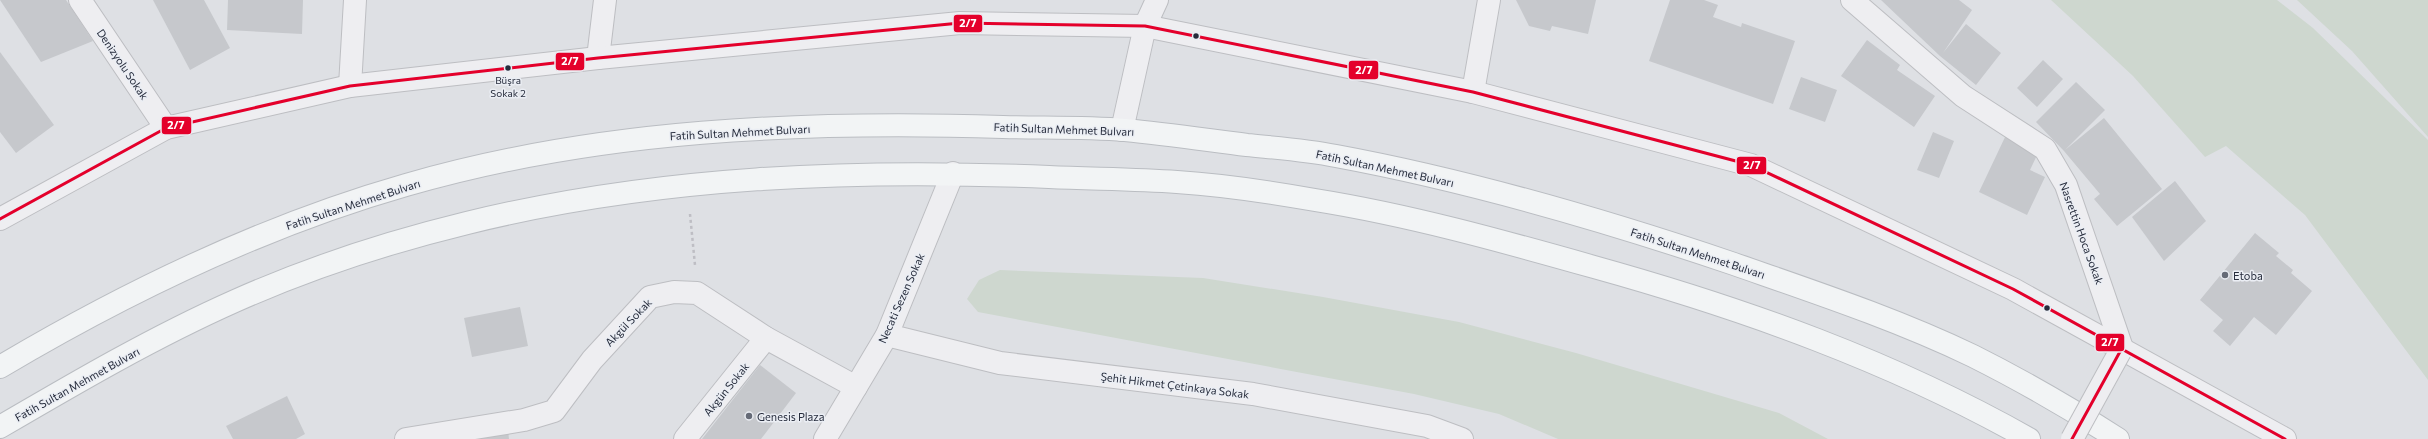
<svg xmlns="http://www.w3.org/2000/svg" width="2428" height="439" viewBox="0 0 2428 439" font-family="Commissioner,sans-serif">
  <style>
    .green { fill: #ced7cf }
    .building { fill: #c6c8cc }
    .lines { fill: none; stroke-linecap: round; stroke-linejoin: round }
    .minor-casing { stroke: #bdbec2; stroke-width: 24 }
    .major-casing { stroke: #babdc2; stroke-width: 24 }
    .path { stroke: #bebec4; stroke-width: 2.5; stroke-dasharray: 3 3; stroke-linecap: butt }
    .minor { stroke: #eeeef1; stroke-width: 22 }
    .major { stroke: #f2f4f5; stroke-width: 22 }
    .minor-bridge-casing { stroke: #bdbec2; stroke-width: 24; stroke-linecap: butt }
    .minor-bridge { stroke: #eeeef1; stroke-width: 22 }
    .bus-1-casing { stroke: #ebeef4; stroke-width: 6 }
    .bus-1 { stroke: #e4002b; stroke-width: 3 }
    .bus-dot { fill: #262c3c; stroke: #ebeef4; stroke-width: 1.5 }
    .poi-dot { fill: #666b77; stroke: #ebeef4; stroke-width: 1.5 }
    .labels { text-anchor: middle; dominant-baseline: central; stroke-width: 3; stroke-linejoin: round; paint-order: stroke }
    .bus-label { font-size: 10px; fill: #262c3c; stroke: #ebeef4 }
    .street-label { font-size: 11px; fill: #262c3c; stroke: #ebeef4 }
    .poi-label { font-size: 11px; fill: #262c3c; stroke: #ebeef4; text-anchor: start }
    .line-badge { stroke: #ebeef4; stroke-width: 1.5 }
    .badge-label { font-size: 11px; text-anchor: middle; font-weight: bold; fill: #fff }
  </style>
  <rect width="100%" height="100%" fill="#dee0e4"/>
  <g class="green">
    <polygon points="2051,0 2277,0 2313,28 2428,140 2428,380 2305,215 2226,146 2205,157 2133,76"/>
    <polygon points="2297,0 2428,0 2428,137 2352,51"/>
    <polygon points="1000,270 1203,278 1323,297 1459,322 1576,353 1779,413 1828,439 1558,439 1499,414 1414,394 978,312 967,299 979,280"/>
  </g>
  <g class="building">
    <polygon points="0,0 66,0 93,41 41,62"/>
    <polygon points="153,0 204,0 230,48 190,70"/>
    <polygon points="228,0 303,0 302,34 227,30"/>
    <polygon points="1516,0 1596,0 1588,34 1552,26 1550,31 1529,26"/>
    <polygon points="1670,0 1704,0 1718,5 1713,17 1741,27 1742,23 1795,41 1773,104 1649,61"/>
    <polygon points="1881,0 1959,0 1972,10 1943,53 1966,24 2001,53 1976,85 1940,56"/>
    <polygon points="1867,40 1900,65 1897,70 1935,96 1914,127 1841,76"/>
    <polygon points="0,52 54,125 16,153 0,132"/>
    <polygon points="2043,60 2063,79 2037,107 2017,88"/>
    <polygon points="1801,77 1837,90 1825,122 1789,109"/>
    <polygon points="2076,82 2105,110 2065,150 2104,118 2162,189 2117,226 2094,199 2100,194 2064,151 2036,122"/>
    <polygon points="1933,132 1954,141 1939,178 1917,170"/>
    <polygon points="2006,135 2039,151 2030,170 2045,177 2027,215 1979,192"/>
    <polygon points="2175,181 2206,221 2164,261 2132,217"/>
    <polygon points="2255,233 2279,253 2276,256 2293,270 2291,273 2312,291 2276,335 2254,317 2230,346 2213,331 2223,320 2200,300"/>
    <polygon points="520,307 528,346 472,357 464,318"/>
    <polygon points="760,365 796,393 761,439 702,439"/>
    <polygon points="287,396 305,434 296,439 233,439 226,426"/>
    <polygon points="508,430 509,439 475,439"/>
  </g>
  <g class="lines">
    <g class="minor-casing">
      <g id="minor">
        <polyline points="80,0 166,128"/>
        <polyline points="1852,0 1963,96 2045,149 2066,185 2122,348"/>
        <polyline points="598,58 605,0"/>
        <polyline points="350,86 355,0"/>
        <polyline points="1473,92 1489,0"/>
        <polyline points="1122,130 1145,26 1157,0"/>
        <polyline points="0,219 166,128 350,86 598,58 960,23 1145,26 1473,92 1751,165 2013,289 2285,439"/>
        <polyline points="887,335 1000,363 1253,394 1427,426 1462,439"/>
        <polyline points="406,439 524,420 554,411 592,360 650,297 674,292 697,293 766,338 856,387"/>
        <polyline points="685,439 766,338"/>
        <polyline points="825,439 887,335 953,173"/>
      </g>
    </g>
    <g class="major-casing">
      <g id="major">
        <path d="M0 367C128 291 263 226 406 185 599 129 803 121 1003 127 1044 128 1085 127 1125 130 1166 134 1207 140 1247 145 1277 148 1307 150 1336 156 1471 181 1604 220 1734 264 1814 292 1896 319 1973 356 2023 381 2071 409 2118 439"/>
        <path d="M0 427C77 382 154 337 235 301 309 268 389 242 467 223 658 176 854 169 1049 177 1092 179 1135 179 1177 182 1223 185 1270 192 1315 200 1409 215 1502 241 1594 267 1745 309 1893 362 2029 439"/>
      </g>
    </g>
    <polyline class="path" points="690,214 695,265"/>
    <use href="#minor" class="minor"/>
    <use href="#major" class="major"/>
    <g class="minor-bridge-casing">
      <polyline id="minor-bridge" points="2072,439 2122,348"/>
    </g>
    <use href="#minor-bridge" class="minor-bridge"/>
    <g class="bus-1-casing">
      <g id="bus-1">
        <polyline points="0,219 166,128 350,86 598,58 960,23 1145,26 1473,92 1751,165 2013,289 2285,439"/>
        <polyline points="2072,439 2122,348"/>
      </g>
    </g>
    <use href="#bus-1" class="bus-1"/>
  </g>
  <g class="bus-dot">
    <circle cx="1196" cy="36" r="3.5"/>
    <circle cx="508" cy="68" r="3.5"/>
    <circle cx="2047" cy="308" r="3.5"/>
  </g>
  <g class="poi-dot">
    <circle cx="2225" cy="275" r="4"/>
    <circle cx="749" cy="416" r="4"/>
  </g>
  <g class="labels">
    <g class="bus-label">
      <text x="508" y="80">Büşra<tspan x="508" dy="13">Sokak 2</tspan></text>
    </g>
    <g class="street-label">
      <text transform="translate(123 64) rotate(56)">Denizyolu Sokak</text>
      <text transform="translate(1064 129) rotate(2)">Fatih Sultan Mehmet Bulvarı</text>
      <text transform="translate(740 132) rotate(-3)">Fatih Sultan Mehmet Bulvarı</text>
      <text transform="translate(1385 168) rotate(12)">Fatih Sultan Mehmet Bulvarı</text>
      <text transform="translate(353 204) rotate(-18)">Fatih Sultan Mehmet Bulvarı</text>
      <text transform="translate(2082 233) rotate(70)">Nasrettin Hoca Sokak</text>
      <text transform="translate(1698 253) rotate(18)">Fatih Sultan Mehmet Bulvarı</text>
      <text transform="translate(901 298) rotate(-66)">Necati Sezen Sokak</text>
      <text transform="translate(628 322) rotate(-46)">Akgül Sokak</text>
      <text transform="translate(77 384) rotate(-29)">Fatih Sultan Mehmet Bulvarı</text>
      <text transform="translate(1175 385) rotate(7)">Şehit Hikmet Çetinkaya Sokak</text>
      <text transform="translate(726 389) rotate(-51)">Akgün Sokak</text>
    </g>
    <g class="poi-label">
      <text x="2233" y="275">Etoba</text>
      <text x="757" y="416">Genesis Plaza</text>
    </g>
  </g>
  <g class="line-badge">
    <rect x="953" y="14" width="30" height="19" rx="4" fill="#e4002b"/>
    <rect x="555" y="52" width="30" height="19" rx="4" fill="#e4002b"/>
    <rect x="1348" y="60" width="31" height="20" rx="4" fill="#e4002b"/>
    <rect x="161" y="116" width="31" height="19" rx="4" fill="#e4002b"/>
    <rect x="1736" y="156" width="31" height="19" rx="4" fill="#e4002b"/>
    <rect x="2095" y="333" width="30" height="19" rx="4" fill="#e4002b"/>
  </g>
  <g class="badge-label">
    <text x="968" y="27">2/7</text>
    <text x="570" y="65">2/7</text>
    <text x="1364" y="74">2/7</text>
    <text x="176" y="129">2/7</text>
    <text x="1752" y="169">2/7</text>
    <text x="2110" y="346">2/7</text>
  </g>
</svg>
